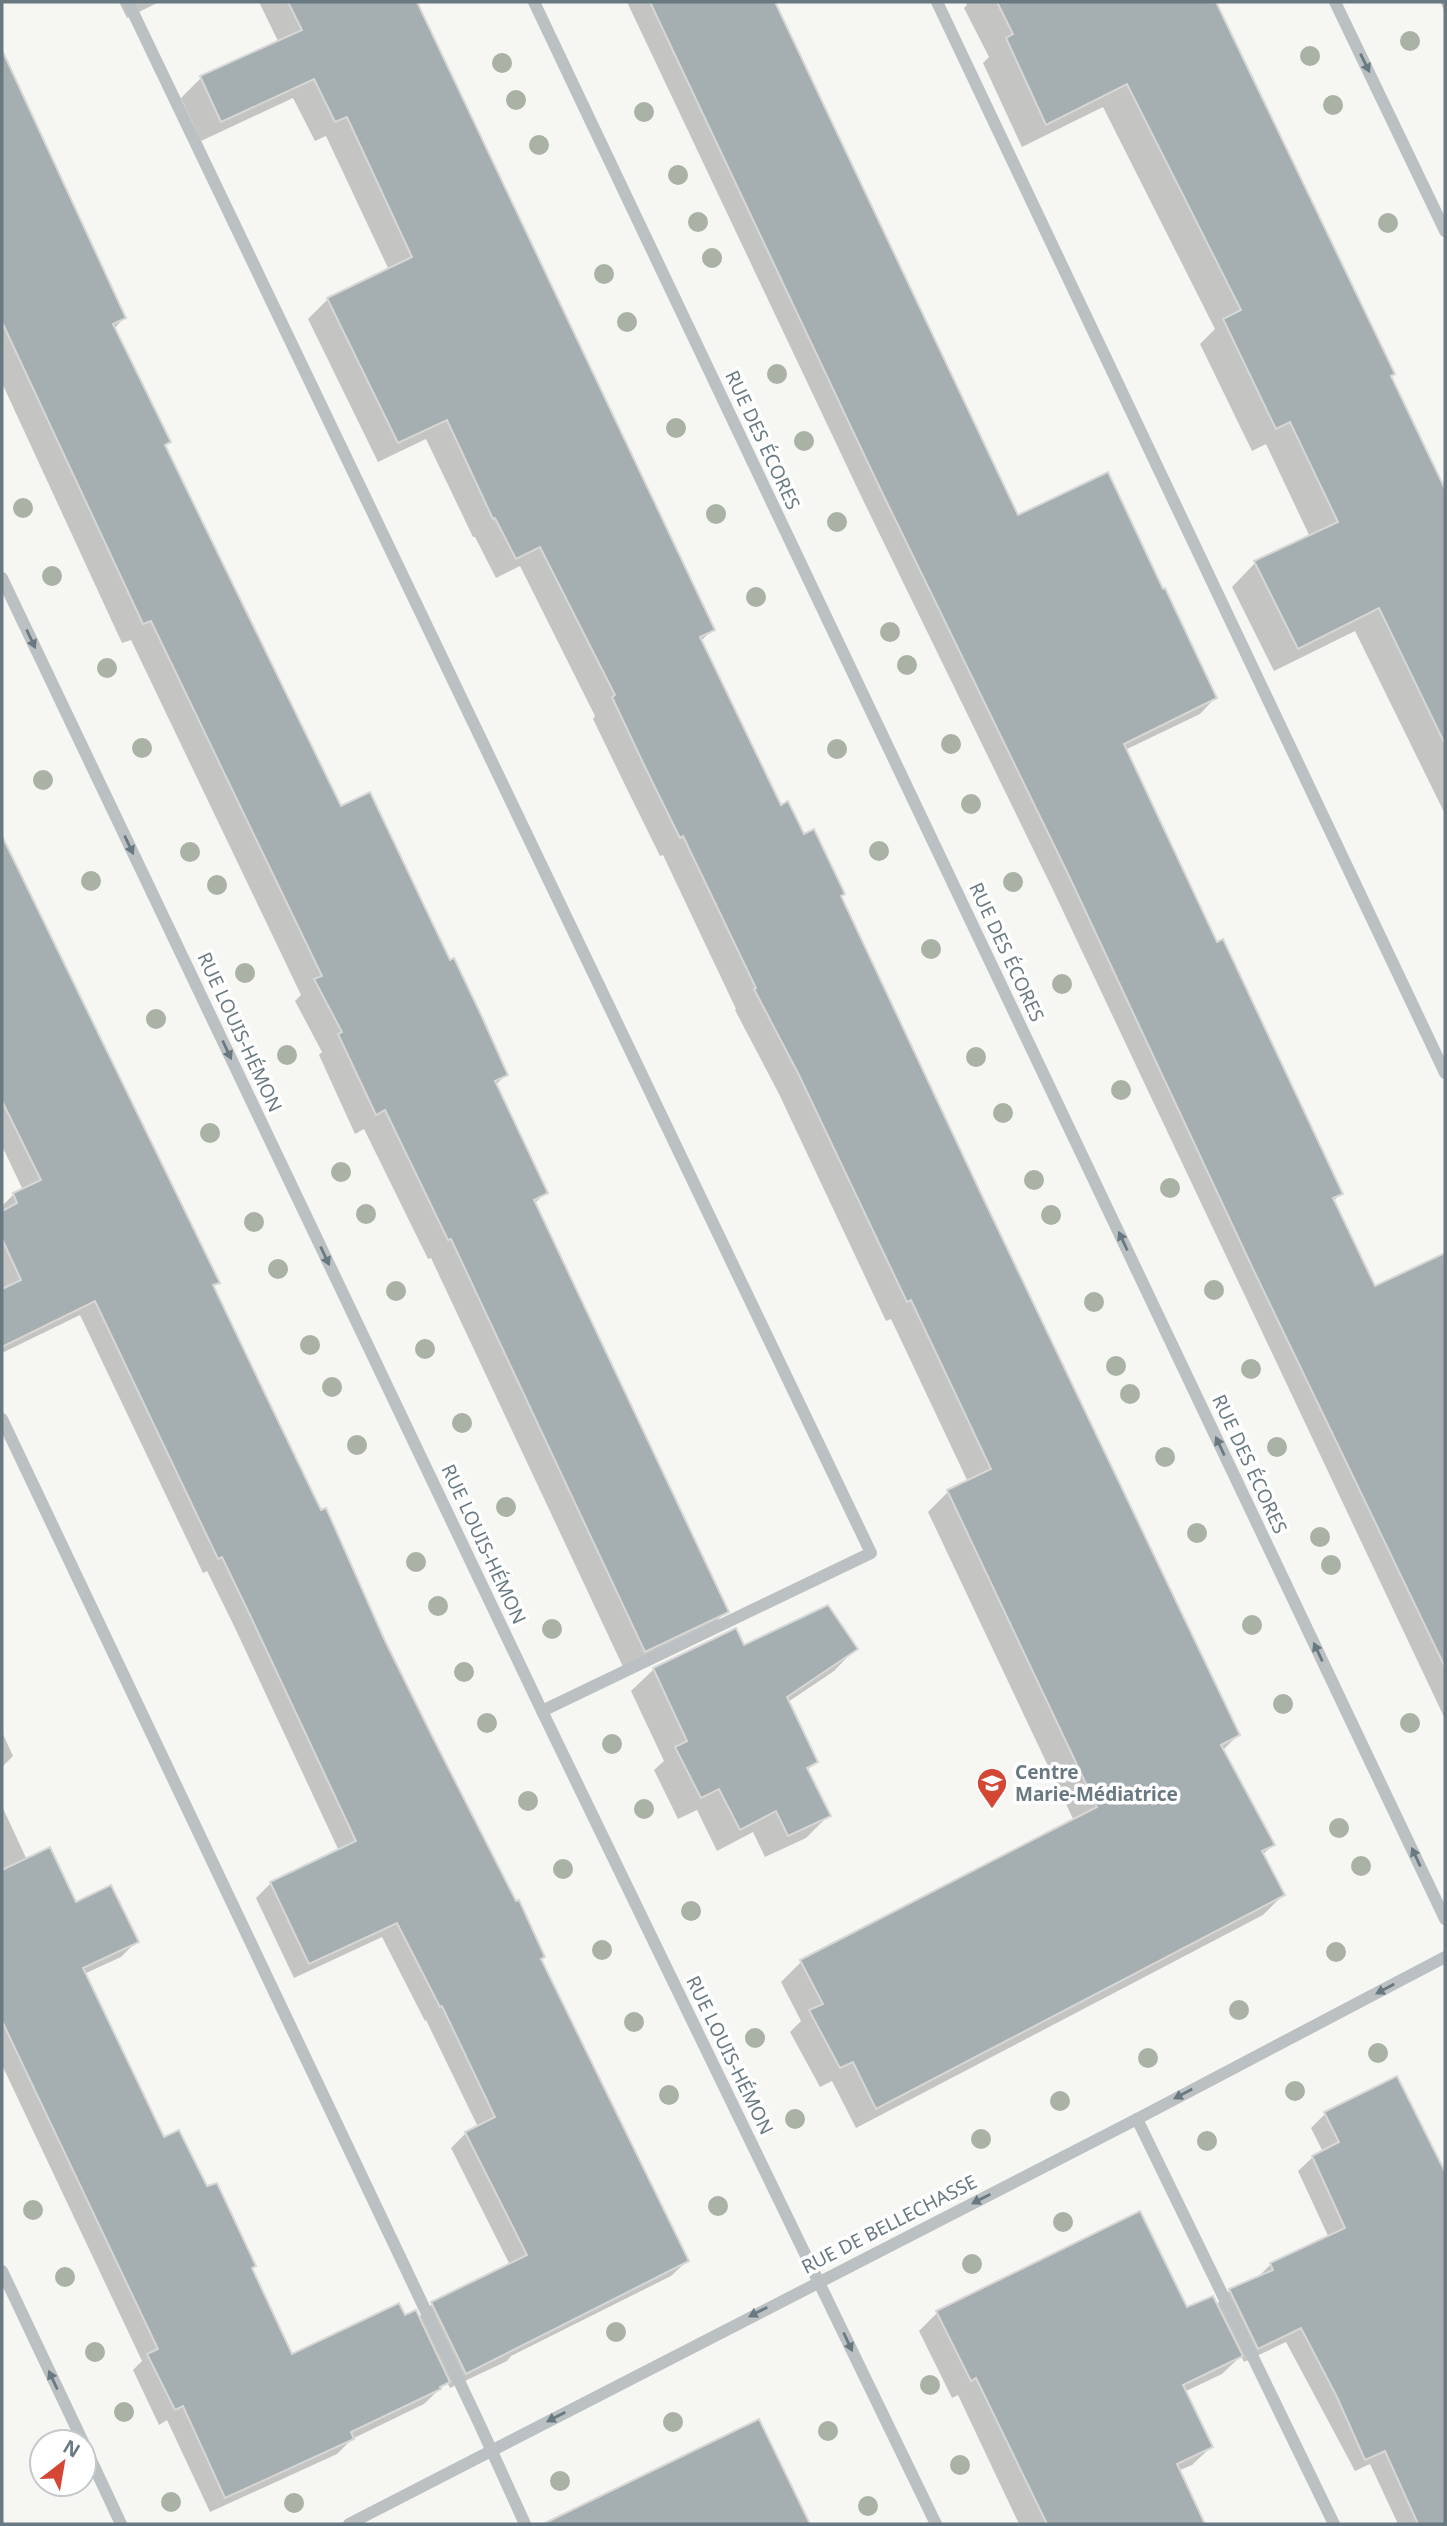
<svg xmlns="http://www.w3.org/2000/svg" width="1447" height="2526" viewBox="0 0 1447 2526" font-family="'Noto Sans',sans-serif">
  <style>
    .shadow { fill: #0003 }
    .building { fill: #a5aeb1; stroke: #d7d7d5; stroke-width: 2 }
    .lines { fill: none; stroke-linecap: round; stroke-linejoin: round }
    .minor { stroke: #bbc0c2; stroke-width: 12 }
    .tree { fill: #aab1a5 }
    .oneway { fill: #687981 }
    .labels { text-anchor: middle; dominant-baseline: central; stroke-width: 7; stroke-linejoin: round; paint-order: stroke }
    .street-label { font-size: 19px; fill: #687981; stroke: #fff }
    .poi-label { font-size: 19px; font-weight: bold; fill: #687981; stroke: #fff; text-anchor: start }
  </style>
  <rect width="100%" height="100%" fill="#f6f6f3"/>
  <g class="shadow">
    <polygon points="119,2 159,2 127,18"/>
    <polygon points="259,2 414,2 713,629 701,641 780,807 803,836 840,897 1238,1735 1223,1750 1273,1845 1262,1855 1283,1895 1263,1915 856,2128 832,2081 820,2087 790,2032 801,2021 781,1982 801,1962 1074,1821 928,1512 948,1492 968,1482 891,1319 886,1321 779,1094 735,1010 736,1009 663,855 660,856 626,787 593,719 595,716 520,566 496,578 475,537 473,537 426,439 378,462 308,319 328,299 389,270 326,136 315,141 293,98 201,141 181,98 201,78 279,43"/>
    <polygon points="627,2 774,2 1017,518 1215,698 1200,714 1125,750 1216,945 1341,1193 1333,1202 1375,1289 1445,1254 1445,1719 1054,892 862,498"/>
    <polygon points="966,2 1213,2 1393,374 1389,377 1445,493 1445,814 1355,631 1274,671 1232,587 1255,563 1310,537 1266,444 1252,451 1200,344 1215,329 1103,107 1022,147 983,63 989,57 964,8 967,5"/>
    <polygon points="1440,2 1445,2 1445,12"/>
    <polygon points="2,79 124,318 114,329 169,441 164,446 340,808 449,962 506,1074 495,1086 546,1192 534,1204 727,1611 706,1631 625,1671 431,1258 428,1259 364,1129 355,1134 319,1055 322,1052 295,1001 301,995 131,640 122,643 2,383"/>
    <polygon points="2,836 217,1283 212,1288 687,2261 671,2276 511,2356 507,2361 450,2388 447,2382 424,2404 352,2439 337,2454 210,2512 167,2420 159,2425 133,2370 142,2361 2,2065 2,1806 27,1860 75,1904 137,1941 121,1957 84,1974 163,2140 250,2270 291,2356 404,2317 418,2318 432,2304 510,2265 451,2148 466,2133 478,2127 426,2020 425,2021 382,1937 294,1978 256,1898 271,1883 339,1851 235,1628 207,1571 203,1573 80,1315 2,1353 2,1291 4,1290 2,1285 2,1206 14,1194 23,1190 2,1146"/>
    <polygon points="743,1647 856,1648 834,1671 788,1702 816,1762 806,1771 829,1815 806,1838 765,1857 753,1832 717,1851 697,1810 678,1819 654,1770 664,1761 631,1691 654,1669"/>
    <polygon points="2,1732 13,1756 2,1767"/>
    <polygon points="1396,2079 1445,2179 1445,2524 1398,2524 1370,2464 1355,2471 1286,2342 1244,2362 1241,2356 1222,2374 1184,2392 1211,2447 1192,2465 1178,2471 1203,2524 1019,2524 958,2395 952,2398 919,2331 937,2313 1186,2310 1216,2305 1230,2290 1256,2279 1271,2264 1329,2238 1298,2171 1313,2157 1323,2152 1311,2128 1325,2114"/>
    <polygon points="758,2421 808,2524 551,2524 554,2521"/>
  </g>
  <g class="building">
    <polygon points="288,2 417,2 715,630 700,637 781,805 788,801 804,834 814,829 845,894 841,896 983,1198 1240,1735 1221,1745 1275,1845 1262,1851 1285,1895 876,2109 853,2062 840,2068 809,2010 823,2004 800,1960 1097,1807 947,1490 991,1469 911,1300 907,1302 798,1073 754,989 756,988 683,836 680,838 645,767 612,697 615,695 540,547 516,559 495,518 493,519 447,420 398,443 327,298 412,257 347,117 335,122 314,79 221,122 200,76 302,30"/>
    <polygon points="650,2 775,2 1018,515 1108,472 1163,589 1165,588 1217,698 1124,744 1217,942 1223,939 1343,1194 1333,1198 1375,1286 1445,1253 1445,1667 1254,1271 1069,876 877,482"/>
    <polygon points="997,2 1216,2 1395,374 1391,376 1445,489 1445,744 1379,608 1298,649 1254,561 1338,522 1290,422 1276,429 1223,319 1241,310 1127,84 1046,125 1006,38 1013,34"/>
    <polygon points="2,50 126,318 113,324 171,442 165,445 341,806 370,792 450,960 454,958 482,1017 508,1075 495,1081 548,1193 534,1200 729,1612 645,1652 451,1239 448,1240 385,1110 376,1115 338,1034 342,1032 314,979 322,976 151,621 143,624 2,322"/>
    <polygon points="2,836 220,1283 213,1285 267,1398 321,1510 326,1508 385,1641 432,1736 516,1901 519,1900 545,1957 541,1959 689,2261 466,2374 431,2302 527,2255 465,2132 495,2117 442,2006 440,2007 397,1923 309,1964 270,1882 356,1841 249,1613 222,1557 218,1559 95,1301 2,1347 2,1289 21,1280 2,1239 2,1211 17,1203 13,1193 41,1180 2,1101"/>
    <polygon points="828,1605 858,1649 787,1697 818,1762 807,1768 831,1816 788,1836 776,1811 740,1830 719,1789 701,1798 675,1747 687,1741 653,1668 736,1628 744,1645"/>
    <polygon points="50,1847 76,1902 111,1885 139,1942 83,1968 164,2137 179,2130 207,2186 217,2183 256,2266 252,2268 292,2354 399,2303 405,2315 416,2310 450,2382 440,2387 441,2389 351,2432 354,2439 225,2498 183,2406 175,2410 147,2354 158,2349 2,2021 2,1870"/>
    <polygon points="1397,2076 1445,2172 1445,2524 1418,2524 1385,2451 1365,2460 1337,2397 1301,2328 1258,2349 1229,2289 1273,2270 1270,2263 1345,2228 1312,2156 1339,2142 1324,2112"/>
    <polygon points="1140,2211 1187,2307 1213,2296 1243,2356 1183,2385 1213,2447 1177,2464 1205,2524 1047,2524 976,2378 971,2381 936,2311"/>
    <polygon points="759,2419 810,2524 543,2524"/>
  </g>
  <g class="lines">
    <g class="minor">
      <polyline points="128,2 871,1553 542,1711"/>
      <polyline points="534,2 1445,1919"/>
      <polyline points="937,2 1445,1073"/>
      <polyline points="1335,2 1445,231"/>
      <polyline points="2,578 542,1711 936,2524"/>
      <polyline points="2,1419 479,2423 525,2524"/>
      <polyline points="1137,2119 1334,2524"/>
      <polyline points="2,2271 83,2442"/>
      <polyline points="84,2445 121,2524"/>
      <polyline points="349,2524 1137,2119 1445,1957"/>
    </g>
  </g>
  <g class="tree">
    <circle cx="1410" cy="41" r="10"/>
    <circle cx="1310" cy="56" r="10"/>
    <circle cx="502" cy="63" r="10"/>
    <circle cx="516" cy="100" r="10"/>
    <circle cx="1333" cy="105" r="10"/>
    <circle cx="644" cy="112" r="10"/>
    <circle cx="539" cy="145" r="10"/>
    <circle cx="678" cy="175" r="10"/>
    <circle cx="698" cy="222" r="10"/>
    <circle cx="1388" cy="223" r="10"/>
    <circle cx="712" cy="258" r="10"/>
    <circle cx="604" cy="274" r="10"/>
    <circle cx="627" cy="322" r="10"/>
    <circle cx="777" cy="374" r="10"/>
    <circle cx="676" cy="428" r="10"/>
    <circle cx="804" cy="441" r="10"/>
    <circle cx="23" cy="508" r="10"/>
    <circle cx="716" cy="514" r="10"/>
    <circle cx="837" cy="522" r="10"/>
    <circle cx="52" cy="576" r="10"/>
    <circle cx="756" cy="597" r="10"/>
    <circle cx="890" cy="632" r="10"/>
    <circle cx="907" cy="665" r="10"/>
    <circle cx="107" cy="668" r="10"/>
    <circle cx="951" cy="744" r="10"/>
    <circle cx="142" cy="748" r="10"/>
    <circle cx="837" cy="749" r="10"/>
    <circle cx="43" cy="780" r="10"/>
    <circle cx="971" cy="804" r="10"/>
    <circle cx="879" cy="851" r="10"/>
    <circle cx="190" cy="852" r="10"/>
    <circle cx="91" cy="881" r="10"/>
    <circle cx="1013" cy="882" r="10"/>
    <circle cx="217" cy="885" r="10"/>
    <circle cx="931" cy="949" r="10"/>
    <circle cx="245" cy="973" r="10"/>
    <circle cx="1062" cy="984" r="10"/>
    <circle cx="156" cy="1019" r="10"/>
    <circle cx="287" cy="1055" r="10"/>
    <circle cx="976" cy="1057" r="10"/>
    <circle cx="1121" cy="1090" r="10"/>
    <circle cx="1003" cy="1113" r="10"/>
    <circle cx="210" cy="1133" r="10"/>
    <circle cx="341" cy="1172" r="10"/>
    <circle cx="1034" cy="1180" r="10"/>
    <circle cx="1170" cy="1188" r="10"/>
    <circle cx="366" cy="1214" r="10"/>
    <circle cx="1051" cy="1215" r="10"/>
    <circle cx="254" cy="1222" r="10"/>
    <circle cx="278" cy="1269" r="10"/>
    <circle cx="1214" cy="1290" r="10"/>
    <circle cx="396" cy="1291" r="10"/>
    <circle cx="1094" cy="1302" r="10"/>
    <circle cx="310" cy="1345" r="10"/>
    <circle cx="425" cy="1349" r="10"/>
    <circle cx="1116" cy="1366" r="10"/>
    <circle cx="1251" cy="1369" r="10"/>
    <circle cx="332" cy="1387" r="10"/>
    <circle cx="1130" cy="1394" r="10"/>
    <circle cx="462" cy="1423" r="10"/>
    <circle cx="357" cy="1445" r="10"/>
    <circle cx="1277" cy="1447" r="10"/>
    <circle cx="1165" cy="1457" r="10"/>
    <circle cx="506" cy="1507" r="10"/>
    <circle cx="1197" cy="1533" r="10"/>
    <circle cx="1320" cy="1537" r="10"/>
    <circle cx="416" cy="1562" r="10"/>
    <circle cx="1331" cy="1565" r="10"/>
    <circle cx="438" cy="1606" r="10"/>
    <circle cx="1252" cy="1625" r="10"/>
    <circle cx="552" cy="1629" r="10"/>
    <circle cx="464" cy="1672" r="10"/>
    <circle cx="1283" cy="1704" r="10"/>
    <circle cx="487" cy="1723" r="10"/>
    <circle cx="1410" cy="1723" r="10"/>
    <circle cx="612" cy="1744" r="10"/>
    <circle cx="528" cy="1801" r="10"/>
    <circle cx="644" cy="1809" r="10"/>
    <circle cx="1339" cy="1828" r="10"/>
    <circle cx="1361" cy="1866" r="10"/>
    <circle cx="563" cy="1869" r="10"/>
    <circle cx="691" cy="1911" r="10"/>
    <circle cx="602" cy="1950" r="10"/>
    <circle cx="1336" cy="1952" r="10"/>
    <circle cx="1239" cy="2010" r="10"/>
    <circle cx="634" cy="2022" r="10"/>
    <circle cx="755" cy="2038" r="10"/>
    <circle cx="1378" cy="2053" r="10"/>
    <circle cx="1148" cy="2058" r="10"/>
    <circle cx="1295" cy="2091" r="10"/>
    <circle cx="669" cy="2095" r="10"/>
    <circle cx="1060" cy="2101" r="10"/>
    <circle cx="795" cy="2119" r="10"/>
    <circle cx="981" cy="2139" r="10"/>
    <circle cx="1207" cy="2141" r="10"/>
    <circle cx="718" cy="2206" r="10"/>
    <circle cx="33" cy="2210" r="10"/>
    <circle cx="1063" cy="2222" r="10"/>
    <circle cx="972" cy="2264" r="10"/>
    <circle cx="65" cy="2277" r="10"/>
    <circle cx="616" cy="2332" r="10"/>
    <circle cx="95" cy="2352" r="10"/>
    <circle cx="930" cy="2385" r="10"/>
    <circle cx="124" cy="2412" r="10"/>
    <circle cx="673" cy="2422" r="10"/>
    <circle cx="828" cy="2431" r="10"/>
    <circle cx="960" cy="2465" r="10"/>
    <circle cx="560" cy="2481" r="10"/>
    <circle cx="171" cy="2502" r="10"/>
    <circle cx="294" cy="2503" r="10"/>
    <circle cx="868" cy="2506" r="10"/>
  </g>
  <defs><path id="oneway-solid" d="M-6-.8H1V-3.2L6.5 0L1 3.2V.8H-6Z" transform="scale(1.75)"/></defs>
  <g class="oneway">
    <use href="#oneway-solid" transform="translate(1365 63) rotate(64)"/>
    <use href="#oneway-solid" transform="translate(31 639) rotate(65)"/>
    <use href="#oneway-solid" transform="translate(129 845) rotate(65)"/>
    <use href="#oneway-solid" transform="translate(227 1050) rotate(65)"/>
    <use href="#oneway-solid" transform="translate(1123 1241) rotate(-115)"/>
    <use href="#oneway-solid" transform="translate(325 1256) rotate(65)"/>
    <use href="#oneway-solid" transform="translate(1220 1446) rotate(-115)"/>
    <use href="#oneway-solid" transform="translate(1318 1652) rotate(-115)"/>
    <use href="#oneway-solid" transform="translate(1416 1857) rotate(-115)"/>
    <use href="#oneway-solid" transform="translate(1385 1989) rotate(152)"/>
    <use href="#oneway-solid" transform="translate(1183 2094) rotate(152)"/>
    <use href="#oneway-solid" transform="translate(981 2199) rotate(153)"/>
    <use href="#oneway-solid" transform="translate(758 2312) rotate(153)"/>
    <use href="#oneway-solid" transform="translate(848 2342) rotate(65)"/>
    <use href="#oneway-solid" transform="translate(53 2380) rotate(-115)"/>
    <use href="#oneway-solid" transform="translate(556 2417) rotate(153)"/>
  </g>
  <defs>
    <g id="school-pin" transform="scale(1.575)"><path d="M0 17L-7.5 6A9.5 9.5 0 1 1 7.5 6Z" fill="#d44735" stroke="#fff"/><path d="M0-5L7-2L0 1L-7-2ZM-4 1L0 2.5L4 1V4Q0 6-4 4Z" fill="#fff"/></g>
  </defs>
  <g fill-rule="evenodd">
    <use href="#school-pin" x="992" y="1783"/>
  </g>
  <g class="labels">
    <g class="street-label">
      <text transform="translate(763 440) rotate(65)">RUE DES ÉCORES</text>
      <text transform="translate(1007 952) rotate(65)">RUE DES ÉCORES</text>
      <text transform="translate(240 1032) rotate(65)">RUE LOUIS-HÉMON</text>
      <text transform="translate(1250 1464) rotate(65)">RUE DES ÉCORES</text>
      <text transform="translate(484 1544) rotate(65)">RUE LOUIS-HÉMON</text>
      <text transform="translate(730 2055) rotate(64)">RUE LOUIS-HÉMON</text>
      <text transform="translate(889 2224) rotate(-27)">RUE DE BELLECHASSE</text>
    </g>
    <g class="poi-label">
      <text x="1015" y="1772">Centre<tspan x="1015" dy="22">Marie-Médiatrice</tspan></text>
    </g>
  </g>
  <rect width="1447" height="2526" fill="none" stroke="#687981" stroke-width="7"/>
  <g transform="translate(63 2463) rotate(31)"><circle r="33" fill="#ffffff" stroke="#c3c9cd" stroke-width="2"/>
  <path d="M0-5L12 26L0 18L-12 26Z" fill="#d44735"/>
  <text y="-10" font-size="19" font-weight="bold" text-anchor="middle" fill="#687981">N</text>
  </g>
</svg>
